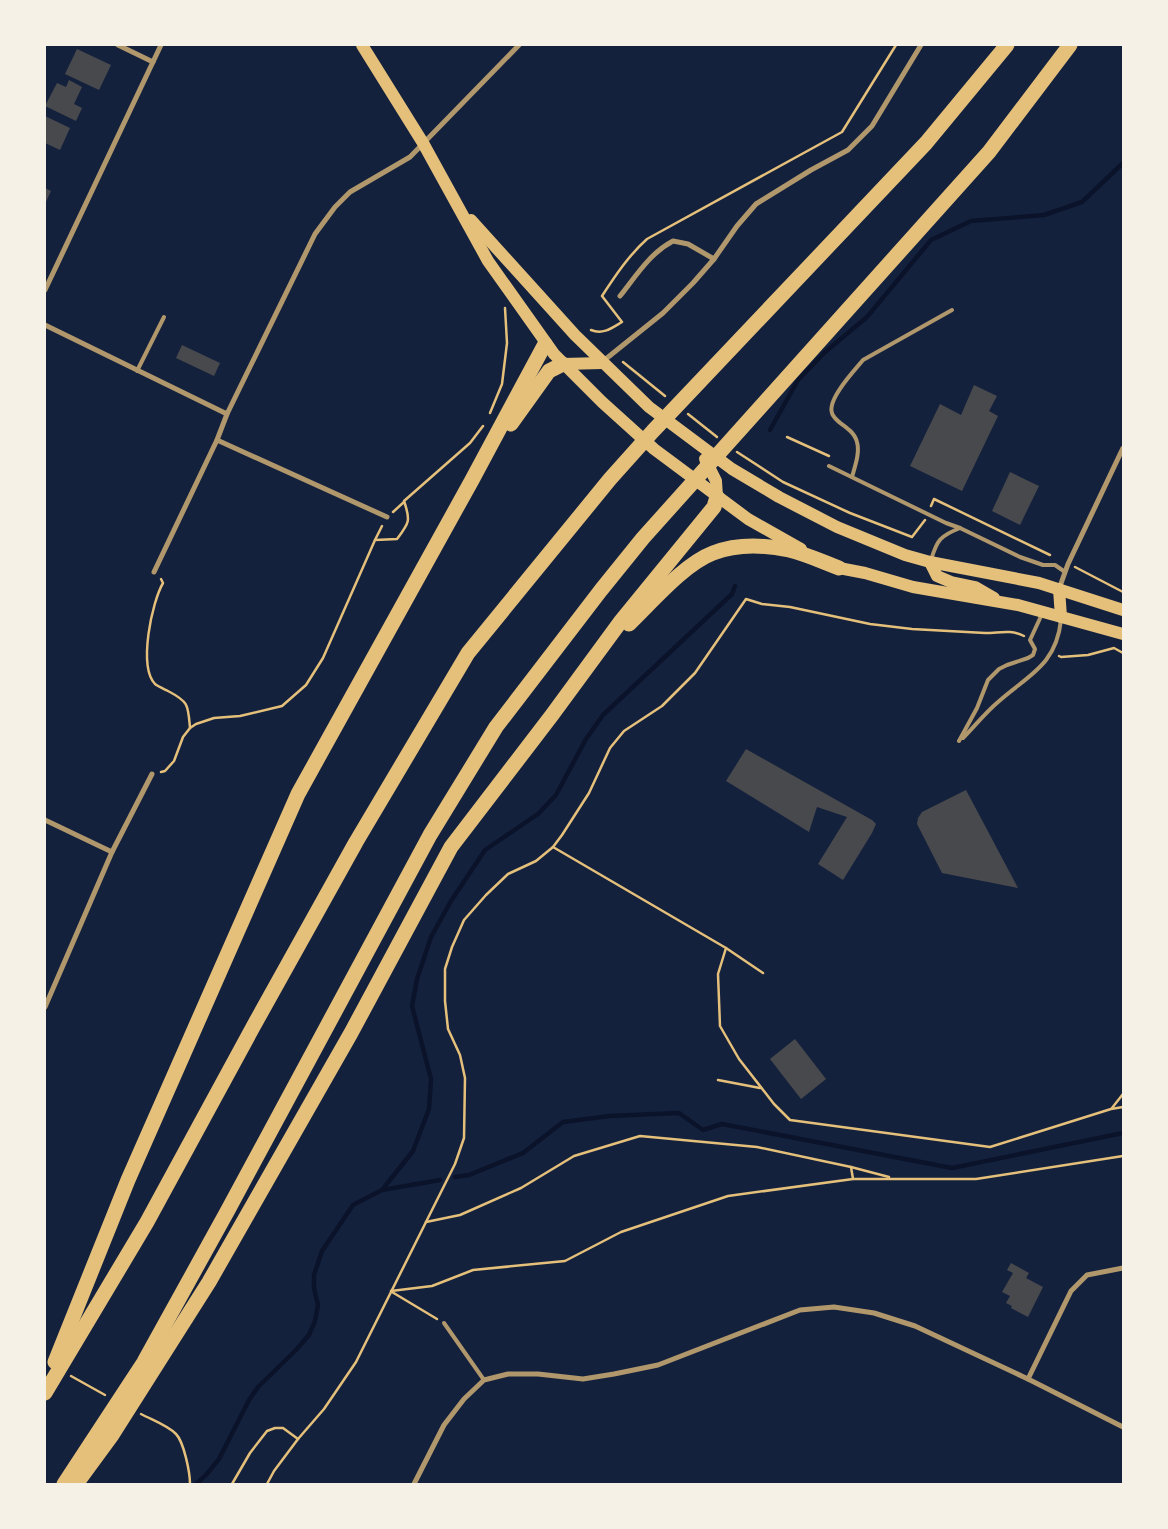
<svg xmlns="http://www.w3.org/2000/svg" width="1168" height="1529" viewBox="0 0 1168 1529" font-family="'Source Sans 3',sans-serif">
  <style>
    .lines { fill: none; stroke-linecap: round; stroke-linejoin: round }
    .stream { stroke: #0b132b; stroke-width: 4.5 }
    .building { fill: #48494c }
    .path { stroke: #e5c07b; stroke-width: 2.5 }
    .service { stroke: #b1986c; stroke-width: 4 }
    .minor { stroke: #b1986c; stroke-width: 5 }
    .primary { stroke: #e5c07b; stroke-width: 12 }
    .motorway { stroke: #e5c07b; stroke-width: 15 }
  </style>
  <rect width="100%" height="100%" fill="#14213d"/>
  <g class="lines">
    <g class="stream">
      <polyline points="770,430 798,380 824,353 867,317 931,240 971,221 1044,215 1082,202 1123,163"/>
      <polyline points="455,1177 469,1175 523,1153 563,1122 609,1116 679,1113 703,1130 722,1124 952,1168 1123,1133"/>
      <polyline points="382,1190 440,1180"/>
      <polyline points="196,1484 206,1475 219,1459 249,1400 258,1387 296,1350 309,1335 315,1321 318,1305 314,1288 314,1275 322,1251 353,1205 382,1190 413,1151 429,1109 431,1079 412,1006 417,979 431,937 451,901 485,850 538,814 556,795 586,739 603,715 732,594 735,586"/>
    </g>
  </g>
  <g class="building">
    <polygon points="77,49 111,65 99,90 65,74"/>
    <polygon points="69,80 82,87 74,104 82,108 76,121 45,106 57,83 66,87"/>
    <polygon points="45,116 70,128 60,150 45,143"/>
    <polygon points="45,188 51,191 45,204"/>
    <polygon points="182,345 220,363 214,376 176,358"/>
    <polygon points="974,385 997,396 989,411 998,416 962,491 910,466 940,404 961,415"/>
    <polygon points="1010,472 1039,486 1020,525 992,511"/>
    <polygon points="746,749 872,820 876,824 872,833 843,880 818,864 847,817 817,807 809,832 726,781"/>
    <polygon points="966,790 1018,888 942,873 917,824 918,818 922,812"/>
    <polygon points="795,1039 826,1079 801,1099 770,1059"/>
    <polygon points="1011,1263 1029,1273 1026,1278 1043,1287 1028,1317 1011,1308 1012,1306 1006,1303 1010,1296 1002,1292 1013,1273 1007,1270"/>
  </g>
  <g class="lines">
    <g class="path">
      <path d="M591 330C603 335 612 328 622 322L602 296C615 276 629 255 647 239L842 132 896 45"/>
      <polyline points="623,362 665,396"/>
      <polyline points="490,413 502,384 507,343 505,308"/>
      <polyline points="688,414 717,437"/>
      <polyline points="787,437 829,456"/>
      <polyline points="737,452 783,482 850,513 912,537 925,520"/>
      <polyline points="931,506 934,499 1050,555"/>
      <polyline points="393,512 404,502"/>
      <polyline points="375,540 382,526"/>
      <polyline points="1075,567 1123,592"/>
      <path d="M161 579 163 583C152 602 138 666 155 684 159 687 164 689 168 691 189 702 188 705 190 728"/>
      <polyline points="1059,656 1061,657 1088,655 1114,648 1123,653"/>
      <path d="M161 772 165 771 174 761 183 737 190 728 196 724 214 718 240 716 282 706 306 685 323 658 375 540 397 539C409 523 411 521 404 501L470 443 483 426"/>
      <polyline points="553,847 726,948 718,974 720,1026 739,1059 774,1104 790,1120 990,1147 1111,1109 1123,1107"/>
      <polyline points="726,948 763,973"/>
      <polyline points="718,1080 760,1088"/>
      <polyline points="1112,1108 1123,1094"/>
      <polyline points="851,1167 853,1179"/>
      <polyline points="426,1222 460,1215 521,1188 574,1156 640,1136 757,1147 851,1167 889,1177"/>
      <polyline points="391,1291 432,1286 473,1270 565,1261 621,1232 728,1196 853,1179 976,1179 1123,1156"/>
      <polyline points="392,1292 437,1319"/>
      <polyline points="71,1376 105,1395"/>
      <path d="M141 1414C152 1420 167 1425 176 1434 184 1442 190 1473 190 1484"/>
      <polyline points="232,1484 250,1453 267,1431 275,1428 283,1428 298,1439"/>
      <path d="M267 1484 274 1471 298 1439 324 1409 356 1362 455 1164 464 1138 465 1078 460 1055 448 1029 445 1001V969L452 947 464 920 486 895 508 874 536 861 553 847 562 835 589 793 610 748 624 731 662 706 695 673 746 599 762 604 790 607 870 624 912 629 985 633C1000 633 1010 629 1024 636"/>
    </g>
    <g class="service">
      <polyline points="137,371 164,317"/>
      <polyline points="829,466 946,523 960,528"/>
      <path d="M852 477C855 466 860 453 857 442 855 433 846 427 839 422 836 419 833 417 832 413 827 399 855 370 863 360L952 310"/>
      <path d="M931 560C937 540 940 536 960 528L1020 557 1043 565H1055L1065 572"/>
      <path d="M963 738C975 726 985 713 998 702 1028 675 1056 666 1061 620"/>
      <polyline points="959,741 977,708 988,680 999,669 1007,665 1028,658 1033,655 1035,649 1030,640 1042,614"/>
      <polyline points="444,1323 484,1380"/>
    </g>
    <g class="minor">
      <polyline points="118,45 153,62"/>
      <polyline points="45,290 161,45"/>
      <path d="M620 296C636 276 650 253 673 241L688 244 714 259"/>
      <polyline points="45,325 227,414"/>
      <polyline points="602,362 663,313 693,283 714,259 737,226 756,204 811,170 848,150 872,126 921,45"/>
      <polyline points="217,440 387,517"/>
      <polyline points="154,572 217,440 227,414 315,234 335,207 350,192 410,157 519,45"/>
      <polyline points="1059,589 1068,564 1123,448"/>
      <polyline points="45,820 112,852"/>
      <polyline points="45,1007 112,852 152,774"/>
      <polyline points="1028,1379 1071,1291 1087,1275 1123,1268"/>
      <polyline points="414,1484 444,1425 464,1399 484,1380 508,1374 538,1374 583,1379 614,1374 658,1365 800,1310 834,1307 874,1313 915,1326 1028,1379 1123,1427"/>
    </g>
    <g class="primary">
      <polyline points="362,45 423,143 488,261 554,354 602,402 654,449 748,519 801,549"/>
      <polyline points="471,220 575,335 649,407 732,469 779,497 837,527 905,555 930,562 1039,583 1123,610"/>
      <polyline points="563,364 602,363"/>
      <polyline points="705,459 716,481 717,497"/>
      <polyline points="930,562 937,576 951,582 975,587 994,598"/>
      <polyline points="832,565 839,568 865,573 913,587 1018,605 1123,634"/>
      <polyline points="1059,589 1061,617"/>
    </g>
    <g class="motorway">
      <polyline points="511,424 549,371 563,364"/>
      <path d="M629 624C652 602 684 564 713 553 736 544 765 545 789 550 806 554 823 562 839 568"/>
      <polyline points="55,1362 128,1180 298,794 472,480 545,344"/>
      <polyline points="45,1393 147,1222 253,1027 356,842 468,653 610,479 653,431 926,143 1007,45"/>
      <polyline points="79,1480 112,1435 209,1282 351,1033 451,847 552,715 621,621 714,507 717,497"/>
      <polyline points="64,1484 144,1362 228,1210 430,835 496,727 601,590 643,538 989,152 1070,45"/>
    </g>
  </g>
  <rect width="1168" height="1529" fill="none" stroke="#f6f1e7" stroke-width="92"/>
</svg>
